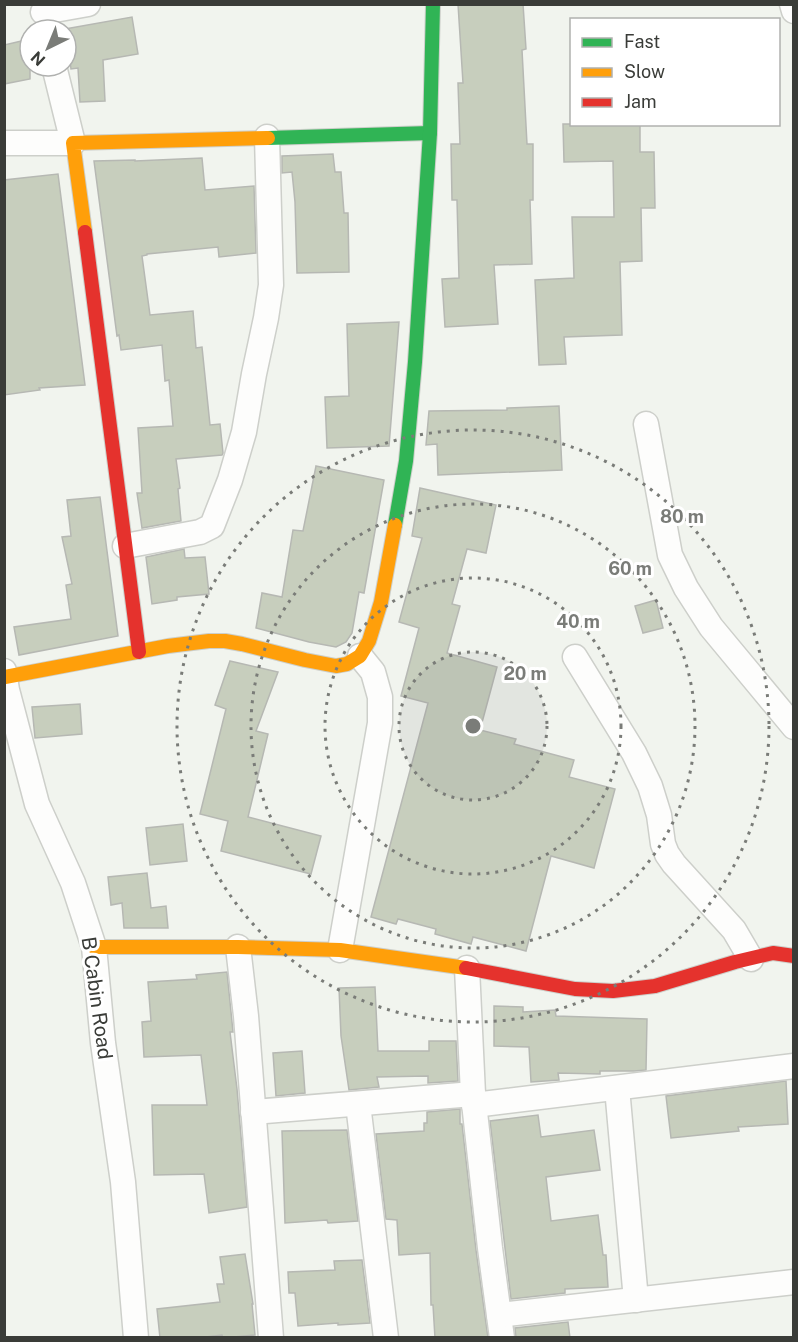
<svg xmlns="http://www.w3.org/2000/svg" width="798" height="1342" viewBox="0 0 798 1342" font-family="'Public Sans',sans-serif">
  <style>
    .building { fill: #c7cebd; stroke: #b6b8b3; stroke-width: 1.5 }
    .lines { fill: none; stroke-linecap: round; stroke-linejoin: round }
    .street-casing { stroke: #cdcfca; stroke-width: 27 }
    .fast-casing { stroke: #cdcfca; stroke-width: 16 }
    .slow-casing { stroke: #cdcfca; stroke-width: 16 }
    .jam-casing { stroke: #cdcfca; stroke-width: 16 }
    .street { stroke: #fdfdfc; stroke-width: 24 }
    .fast { stroke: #30b455; stroke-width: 14 }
    .slow { stroke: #ff9f0a; stroke-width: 14 }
    .jam { stroke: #e5322d; stroke-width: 14 }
    .ring { fill: none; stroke: #7a7c78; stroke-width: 3; stroke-dasharray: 3 6 }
    .labels { text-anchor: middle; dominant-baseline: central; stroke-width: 6; stroke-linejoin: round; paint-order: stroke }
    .street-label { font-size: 20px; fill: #3a3c38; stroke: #fff }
    .centre { fill: #7a7c78; stroke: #fff; stroke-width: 3 }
    .ring-label { font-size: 18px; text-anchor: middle; font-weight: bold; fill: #7a7c78; stroke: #fff; stroke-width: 6; stroke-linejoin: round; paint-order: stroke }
  </style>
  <rect width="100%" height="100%" fill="#f1f4ee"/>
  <g class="building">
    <polygon points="458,4 523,4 526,49 522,50 527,144 533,144 533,200 530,200 532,264 494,265 498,324 445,327 442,279 459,278 457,200 452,200 451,144 460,144 458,83 463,83"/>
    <polygon points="132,17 138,54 103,60 105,101 80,102 78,68 71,69 66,30 65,29"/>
    <polygon points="30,39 30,79 4,84 4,45"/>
    <polygon points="563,124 640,124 640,152 654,152 655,208 641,208 642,261 620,262 622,335 564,337 566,364 539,365 535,280 574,278 572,217 614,217 613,161 564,162"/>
    <polygon points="333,154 335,172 341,172 344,213 348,213 349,272 297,273 295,202 292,172 282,173 282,156"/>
    <polygon points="202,158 205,190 254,186 256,253 219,257 218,247 147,254 147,255 142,256 150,315 193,311 196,348 202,347 210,425 220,424 223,453 222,455 176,459 180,488 178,489 181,521 142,528 137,493 142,493 138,428 173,426 169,380 165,381 162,345 121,350 119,335 117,336 94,161 135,160 135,161"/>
    <polygon points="58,174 85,385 39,388 40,390 4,395 4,180"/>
    <polygon points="399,322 389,446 327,448 325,397 349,396 347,324"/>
    <polygon points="559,406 562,470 438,475 437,444 426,445 429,411 507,410 507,408"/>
    <polygon points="316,466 384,480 364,593 359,592 352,633 346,642 336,647 309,642 256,628 262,593 282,597 293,530 303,531"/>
    <polygon points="420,488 496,505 486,553 467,549 452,604 460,606 447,653 497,667 480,730 516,739 514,744 574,760 569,777 615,789 594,868 551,856 526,951 473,937 471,944 435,934 436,929 398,919 396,924 371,917 428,703 401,696 419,628 399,622 422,538 412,536"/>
    <polygon points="100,497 118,636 19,655 14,627 71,619 66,585 72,584 62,537 71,536 67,500"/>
    <polygon points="184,549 185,558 205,557 209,594 177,597 177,600 152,604 146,557"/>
    <polygon points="656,600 663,628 643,633 635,606"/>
    <polygon points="230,661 278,672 256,731 268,734 248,817 321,836 311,874 221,851 228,821 200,814 226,709 215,705"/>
    <polygon points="80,704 82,734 35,738 32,707"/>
    <polygon points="183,824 187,861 150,865 146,828"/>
    <polygon points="147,873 151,908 166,906 168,928 124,928 122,903 111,905 108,877"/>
    <polygon points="227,972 233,1032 230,1032 237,1089 247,1207 209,1213 204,1174 154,1175 152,1105 207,1105 201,1055 144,1057 142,1022 151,1021 148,982 197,979 196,975"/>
    <polygon points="375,987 378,1051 429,1051 429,1041 456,1041 458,1081 428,1083 428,1076 377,1077 379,1087 349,1090 341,1036 339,988"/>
    <polygon points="494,1006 523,1007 523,1012 555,1010 556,1016 647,1019 646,1070 634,1071 600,1071 600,1074 558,1073 559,1080 531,1082 529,1047 494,1046"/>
    <polygon points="302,1051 305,1093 276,1096 273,1053"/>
    <polygon points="786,1081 788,1124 738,1127 739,1131 671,1138 666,1096"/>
    <polygon points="460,1109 460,1124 462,1124 476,1250 488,1338 435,1338 433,1305 431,1305 430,1253 399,1255 397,1220 386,1219 376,1134 424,1131 424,1123 427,1123 427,1112"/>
    <polygon points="538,1115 541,1137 594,1130 600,1170 546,1177 551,1221 598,1215 603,1255 606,1255 608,1287 565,1289 565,1293 511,1299 490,1121"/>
    <polygon points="347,1130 358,1221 328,1223 327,1220 285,1223 282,1131"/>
    <polygon points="245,1254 253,1304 252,1304 255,1335 223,1338 222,1335 197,1338 160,1338 157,1309 220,1302 217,1284 224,1284 220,1257"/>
    <polygon points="362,1260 370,1323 338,1325 338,1323 298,1326 295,1293 289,1293 288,1272 335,1270 334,1261"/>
    <polygon points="568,1322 570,1338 516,1338 515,1328"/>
  </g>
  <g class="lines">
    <g class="street-casing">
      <g id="street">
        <polyline points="792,4 794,11"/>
        <polyline points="43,12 88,4"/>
        <polyline points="4,143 73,143 54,66"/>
        <polyline points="646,424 670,555 686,588 711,627 794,727"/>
        <polyline points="125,546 200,532 212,526 230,480 244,432 254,374 266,318 271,285 267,137"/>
        <polyline points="575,657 634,753 650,786 659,815 663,844 667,854 674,864 734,930 751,959"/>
        <polyline points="4,671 7,690 37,804 73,883 94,947 103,1043 123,1182 136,1338"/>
        <polyline points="238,947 246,1016 271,1338"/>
        <polyline points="340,950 380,723 380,697 373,672 360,656"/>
        <polyline points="467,968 473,1094 490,1248 502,1338"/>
        <polyline points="617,1088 636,1300"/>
        <polyline points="358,1104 386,1338"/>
        <polyline points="474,1105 794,1066"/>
        <polyline points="253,1112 473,1094"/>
        <polyline points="499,1315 794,1282"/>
      </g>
    </g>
    <g class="fast-casing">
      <g id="fast">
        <polyline points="268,138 430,133"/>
        <polyline points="395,525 406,461 415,362 430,133 433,4"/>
      </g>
    </g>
    <g class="slow-casing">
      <g id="slow">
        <polyline points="85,232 73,143 268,138"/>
        <polyline points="5,677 168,646 209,641 225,641 242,644 305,660 336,666 347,664 360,656 369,641 381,602 395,525"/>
        <polyline points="94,947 238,947 340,950 466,968"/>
      </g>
    </g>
    <g class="jam-casing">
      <g id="jam">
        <polyline points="85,232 139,652"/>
        <polyline points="466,968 575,989 613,991 655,986 735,962 773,953 794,956"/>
      </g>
    </g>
    <use href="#street" class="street"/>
    <use href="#fast" class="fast"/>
    <use href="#slow" class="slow"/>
    <use href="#jam" class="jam"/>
  </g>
  <circle cx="473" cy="726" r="74" fill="#7a7c78" fill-opacity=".12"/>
  <g class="ring">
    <circle cx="473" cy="726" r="74"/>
    <circle cx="473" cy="726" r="148"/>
    <circle cx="473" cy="726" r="222"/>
    <circle cx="473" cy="726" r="296"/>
  </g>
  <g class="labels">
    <g class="street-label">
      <text transform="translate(97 998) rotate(82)">B Cabin Road</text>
    </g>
  </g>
  <circle cx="473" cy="726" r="9" class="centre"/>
  <g class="ring-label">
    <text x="682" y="523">80 m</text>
    <text x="630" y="575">60 m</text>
    <text x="578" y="628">40 m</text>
    <text x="525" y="680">20 m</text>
  </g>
  <rect width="798" height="1342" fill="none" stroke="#3a3c38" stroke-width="12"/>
  <rect x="570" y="18" width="210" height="108" fill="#ffffff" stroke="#b0b1af" stroke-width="1.5"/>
  <rect x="582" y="38" width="30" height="9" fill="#30b455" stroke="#b0b1af" stroke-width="1.5"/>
  <text x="624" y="48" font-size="18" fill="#3a3c38">Fast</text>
  <rect x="582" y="68" width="30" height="9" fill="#ff9f0a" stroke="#b0b1af" stroke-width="1.5"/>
  <text x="624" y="78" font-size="18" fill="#3a3c38">Slow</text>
  <rect x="582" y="98" width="30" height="9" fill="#e5322d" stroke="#b0b1af" stroke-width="1.5"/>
  <text x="624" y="108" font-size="18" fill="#3a3c38">Jam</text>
  <g transform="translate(48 48) rotate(223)"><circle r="28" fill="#ffffff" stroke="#b0b1af" stroke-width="1.5"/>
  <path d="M0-4.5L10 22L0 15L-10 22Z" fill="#7a7c78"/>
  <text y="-9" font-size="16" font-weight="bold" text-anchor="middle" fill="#3a3c38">N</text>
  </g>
</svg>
